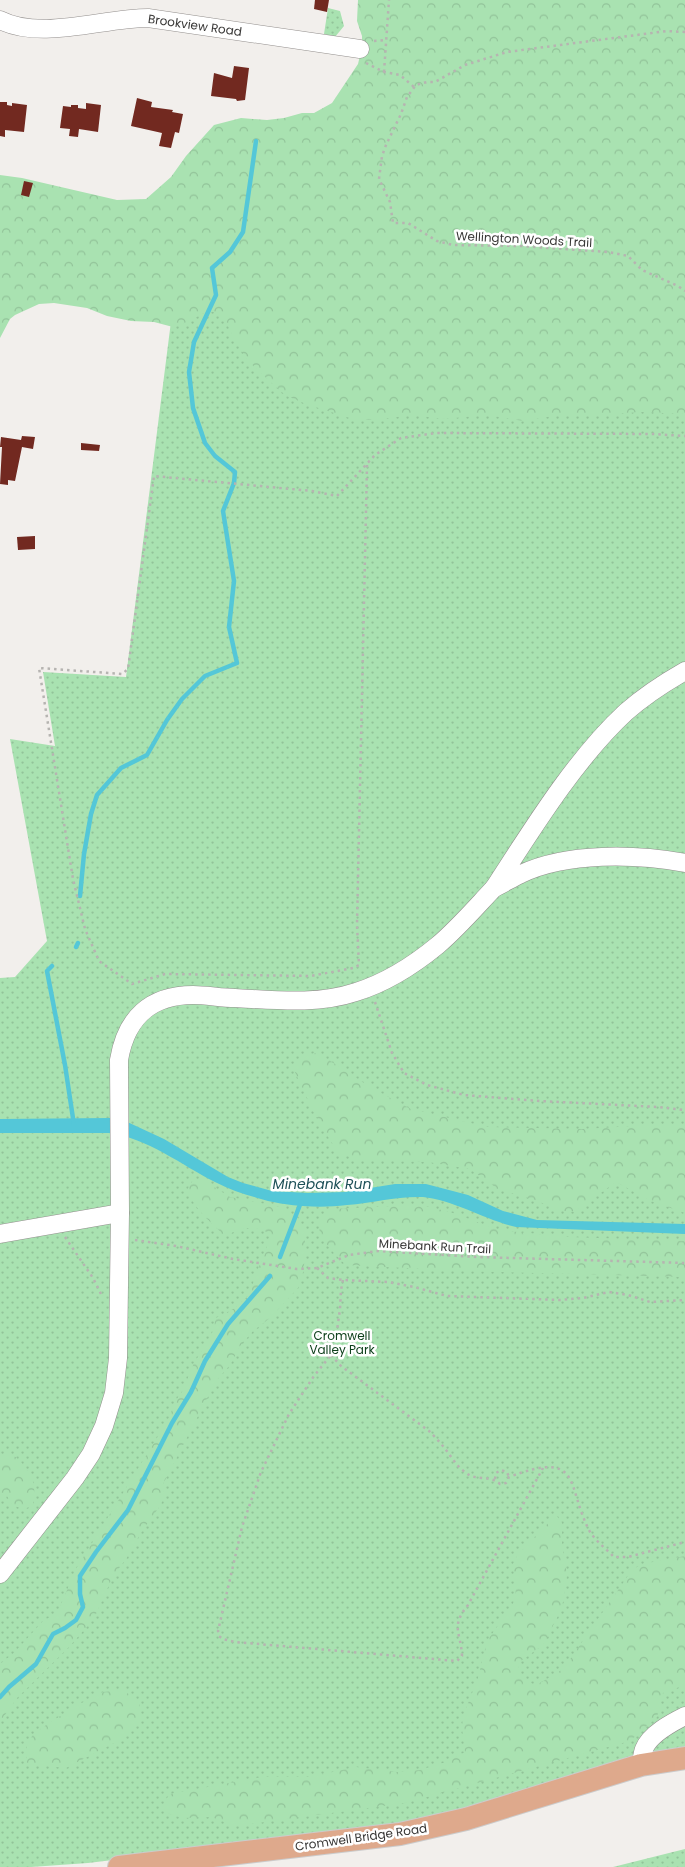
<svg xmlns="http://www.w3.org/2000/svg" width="685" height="1867" viewBox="0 0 685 1867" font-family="Poppins,sans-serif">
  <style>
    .green { fill: url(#green-dots) }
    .forest { fill: url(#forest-crowns) }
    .water { fill: #54c7d8 }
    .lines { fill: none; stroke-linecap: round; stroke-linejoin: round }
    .stream { stroke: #54c7d8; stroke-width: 4.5 }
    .building { fill: #722920 }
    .minor-casing { stroke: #938f8d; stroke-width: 19 }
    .major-casing { stroke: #cccbcb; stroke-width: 24 }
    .path { stroke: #b6b4b1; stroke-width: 2.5; stroke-dasharray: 2.5 4; stroke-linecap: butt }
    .minor { stroke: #fff; stroke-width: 18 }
    .major { stroke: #dea98c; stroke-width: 22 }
    .labels { text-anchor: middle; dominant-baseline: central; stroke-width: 5; stroke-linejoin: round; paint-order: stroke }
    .street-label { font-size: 12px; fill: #393837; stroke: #fff }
    .park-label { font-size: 12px; fill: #0f411d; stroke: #fff }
    .water-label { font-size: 14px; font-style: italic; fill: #1f5058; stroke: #fff }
  </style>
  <defs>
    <pattern id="green-dots" width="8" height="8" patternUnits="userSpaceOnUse" patternTransform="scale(1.25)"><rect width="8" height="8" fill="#a9e2b1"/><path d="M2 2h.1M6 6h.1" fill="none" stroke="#92c399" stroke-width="1.8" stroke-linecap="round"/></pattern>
    <pattern id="forest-crowns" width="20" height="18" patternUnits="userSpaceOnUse" patternTransform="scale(1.25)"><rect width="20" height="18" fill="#a9e2b1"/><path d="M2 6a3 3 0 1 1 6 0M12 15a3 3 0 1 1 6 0" fill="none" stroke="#92c399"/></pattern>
  </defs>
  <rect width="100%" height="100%" fill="#f2efec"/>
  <g class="green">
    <polygon points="685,0 685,1748 419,1823 88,1863 31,1867 0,1867 0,978 15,977 47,941 10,739 55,746 43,672 126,677 177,274"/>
    <polygon points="328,8 340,11 344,26 335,37 324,34"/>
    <polygon points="685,1849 685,1867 613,1867"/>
  </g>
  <g class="forest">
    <polygon points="358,0 685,0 685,414 641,412 600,415 565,414 523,421 487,415 443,419 413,415 373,420 356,420 306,404 287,396 279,390 248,361 233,337 225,319 219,313 208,311 181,325 173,327 154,322 131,321 107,316 87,308 54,303 39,304 15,315 10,319 0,338 0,175 22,178 117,200 146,199 171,177 186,156 214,125 241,118 267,120 284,118 302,113 314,113 332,103 358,64 362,47 362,36 357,21"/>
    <polygon points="315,1053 329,1060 370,1087 411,1109 487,1127 583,1129 653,1125 685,1126 685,1213 651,1201 616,1182 574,1212 558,1210 535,1200 498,1189 470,1169 428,1162 360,1160 338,1153 315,1115 294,1070 300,1057"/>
    <path d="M193 1180H203L230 1197 280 1207 297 1217 303 1227 305 1237V1258L302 1279 298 1288 270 1318 253 1331 240 1346 230 1365 216 1381 162 1486 165 1495 160 1506 142 1531 126 1559 113 1576 96 1614 90 1623 69 1647 17 1698 0 1722V1664L14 1653 43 1621 52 1616 59 1609 76 1569 168 1420 176 1400 182 1392 194 1363 211 1337 216 1318 235 1308 250 1294 256 1273 265 1254 270 1234C261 1228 251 1227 240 1229 234 1231 230 1235 224 1235 210 1222 194 1208 187 1190Z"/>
    <path d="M420 1205 450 1212 499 1230 568 1237 685 1241V1277L465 1271 346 1265C331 1250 303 1226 331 1209Z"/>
    <path d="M10 1453C20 1459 32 1474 34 1485 35 1492 33 1499 33 1506L23 1509 12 1505 7 1496H0V1455Z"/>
    <path d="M556 1515 562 1523V1545L567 1575 562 1608 543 1645 518 1663C520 1676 524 1681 536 1685L554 1675 564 1668 632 1570 642 1564 685 1556V1685L663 1693 657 1717 630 1741 405 1803 236 1826 211 1817 183 1818 166 1813 163 1808 167 1798 170 1794 262 1777H309L356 1767 397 1772 420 1770 446 1762 465 1752 462 1728 463 1716 478 1678 487 1641 512 1606 516 1596 513 1564 518 1554Z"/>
    <path d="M122 1690 140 1701 139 1722 114 1743 66 1768 27 1764C26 1754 25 1743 33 1735 41 1727 93 1695 103 1692 109 1691 116 1691 122 1690Z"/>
  </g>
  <path class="water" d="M111 1118 123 1120 164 1139 228 1177 243 1183 272 1191 308 1193 345 1192 395 1184H426L468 1195 503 1211 537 1220 685 1224V1234L516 1227C485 1220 454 1200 423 1197 397 1196 373 1203 347 1205 322 1208 294 1207 268 1201 250 1196 232 1191 215 1182 181 1165 148 1138 109 1133H0V1119Z"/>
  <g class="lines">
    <g class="stream">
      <polyline points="80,896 84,854 91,814 97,795 121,768 147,755 167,720 182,699 205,676 237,663 229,627 234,581 223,511 234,483 235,472 215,456 205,443 193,408 189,372 194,342 216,295 212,268 230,252 243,232 256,141"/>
      <polyline points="76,947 78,943"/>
      <polyline points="52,966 47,971 65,1065 74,1125"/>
      <polyline points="280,1257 301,1202"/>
      <polyline points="0,1697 9,1687 36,1664 53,1634 65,1628 76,1620 83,1607 80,1594 80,1576 96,1552 128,1510 172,1423 191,1392 205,1361 228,1324 270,1276"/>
    </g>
  </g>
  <g class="building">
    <polygon points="315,0 329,0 327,12 314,9"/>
    <polygon points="234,66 249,68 245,100 237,101 236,99 211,96 214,73 232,78"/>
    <polygon points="137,98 152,102 151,107 173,110 172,112 183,114 179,133 175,132 171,148 159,146 162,133 131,126"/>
    <polygon points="0,102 7,102 7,105 12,106 12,103 27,105 24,132 5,130 5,137 0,136"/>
    <polygon points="86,103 101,105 98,132 79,129 78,137 69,136 70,129 60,128 63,106 71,107 71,105 78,105 78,108 86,109"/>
    <polygon points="24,181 33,183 29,197 21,195"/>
    <polygon points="22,436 35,437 33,449 22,447 15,481 8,480 8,485 0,484 2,447 0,447 1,437 21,440"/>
    <polygon points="81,443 100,445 99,451 81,450"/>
    <polygon points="35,536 35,549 18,550 17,537"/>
  </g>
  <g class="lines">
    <g class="minor-casing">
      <g id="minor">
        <path d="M0 20C41 41 103 18 148 18L360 49"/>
        <path d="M685 671C664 683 644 696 626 712 575 759 531 831 494 888 503 884 512 878 521 874 567 852 636 854 685 863"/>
        <polyline points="0,1234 120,1213"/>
        <path d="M0 1574 75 1478 91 1454 104 1426 114 1393 118 1358 120 1213 119 1060C126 1018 150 995 193 995 207 995 221 998 235 998 275 1000 317 1005 356 992 385 983 415 964 438 945 458 928 476 907 494 888"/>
        <path d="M641 1765C642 1760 642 1754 644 1749 650 1734 671 1723 685 1716"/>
      </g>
    </g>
    <g class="major-casing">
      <polyline id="major" points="119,1867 400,1834 466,1819 641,1765 685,1758"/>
    </g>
    <g class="path">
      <polyline points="685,32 667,31 507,52 465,65 435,82 427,82 416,85 407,97 401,114 386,145 382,156 379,179 390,202 393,223 408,223 437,241 453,245 521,246 608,252 628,256 642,270 678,286 685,291"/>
      <polyline points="374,41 386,40"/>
      <polyline points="366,63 384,72 400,75 414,87"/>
      <polyline points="384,72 389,0"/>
      <polyline points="367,465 357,925 359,965 353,968 311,976 165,974 132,984 99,961 85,929 73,879 39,668 122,674 128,669 154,476 312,491 337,496 375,455 401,438 436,433 653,434 685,436"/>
      <polyline points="375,1002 392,1053 404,1073 427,1085 464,1095 540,1101 658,1107 685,1110"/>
      <polyline points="65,1237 93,1278 102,1296"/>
      <polyline points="135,1240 176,1246 233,1259 297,1269 317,1268 349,1255 378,1251 477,1257 685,1263"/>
      <polyline points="317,1268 328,1278 343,1280 388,1282 414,1287 447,1296 560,1300 583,1298 609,1292 628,1295 650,1302 685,1300"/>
      <path d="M343 1280 341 1290 340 1309 335 1345 331 1355 314 1376 289 1414 261 1472 242 1527 218 1631 219 1636 223 1639 235 1642 457 1661 462 1656C461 1632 450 1627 468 1605L543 1468"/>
      <path d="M331 1355 341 1366 429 1431C433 1435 438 1440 442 1445 450 1454 455 1465 465 1472 476 1482 489 1474 500 1484L506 1483 509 1477C584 1449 565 1485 590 1532 596 1541 606 1549 614 1557H628L685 1542"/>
      <polyline points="495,1479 496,1473 501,1470 507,1472 509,1477"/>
    </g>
    <use href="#minor" class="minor"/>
    <use href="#major" class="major"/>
  </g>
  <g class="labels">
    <g class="street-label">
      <text transform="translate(195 25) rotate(8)">Brookview Road</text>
      <text transform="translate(524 239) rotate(3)">Wellington Woods Trail</text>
      <text transform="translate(435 1246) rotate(3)">Minebank Run Trail</text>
      <text transform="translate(361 1837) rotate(-8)">Cromwell Bridge Road</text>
    </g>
    <g class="park-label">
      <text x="342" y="1335">Cromwell<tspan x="342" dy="14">Valley Park</tspan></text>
    </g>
    <g class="water-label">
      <text x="322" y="1184">Minebank Run</text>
    </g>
  </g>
</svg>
